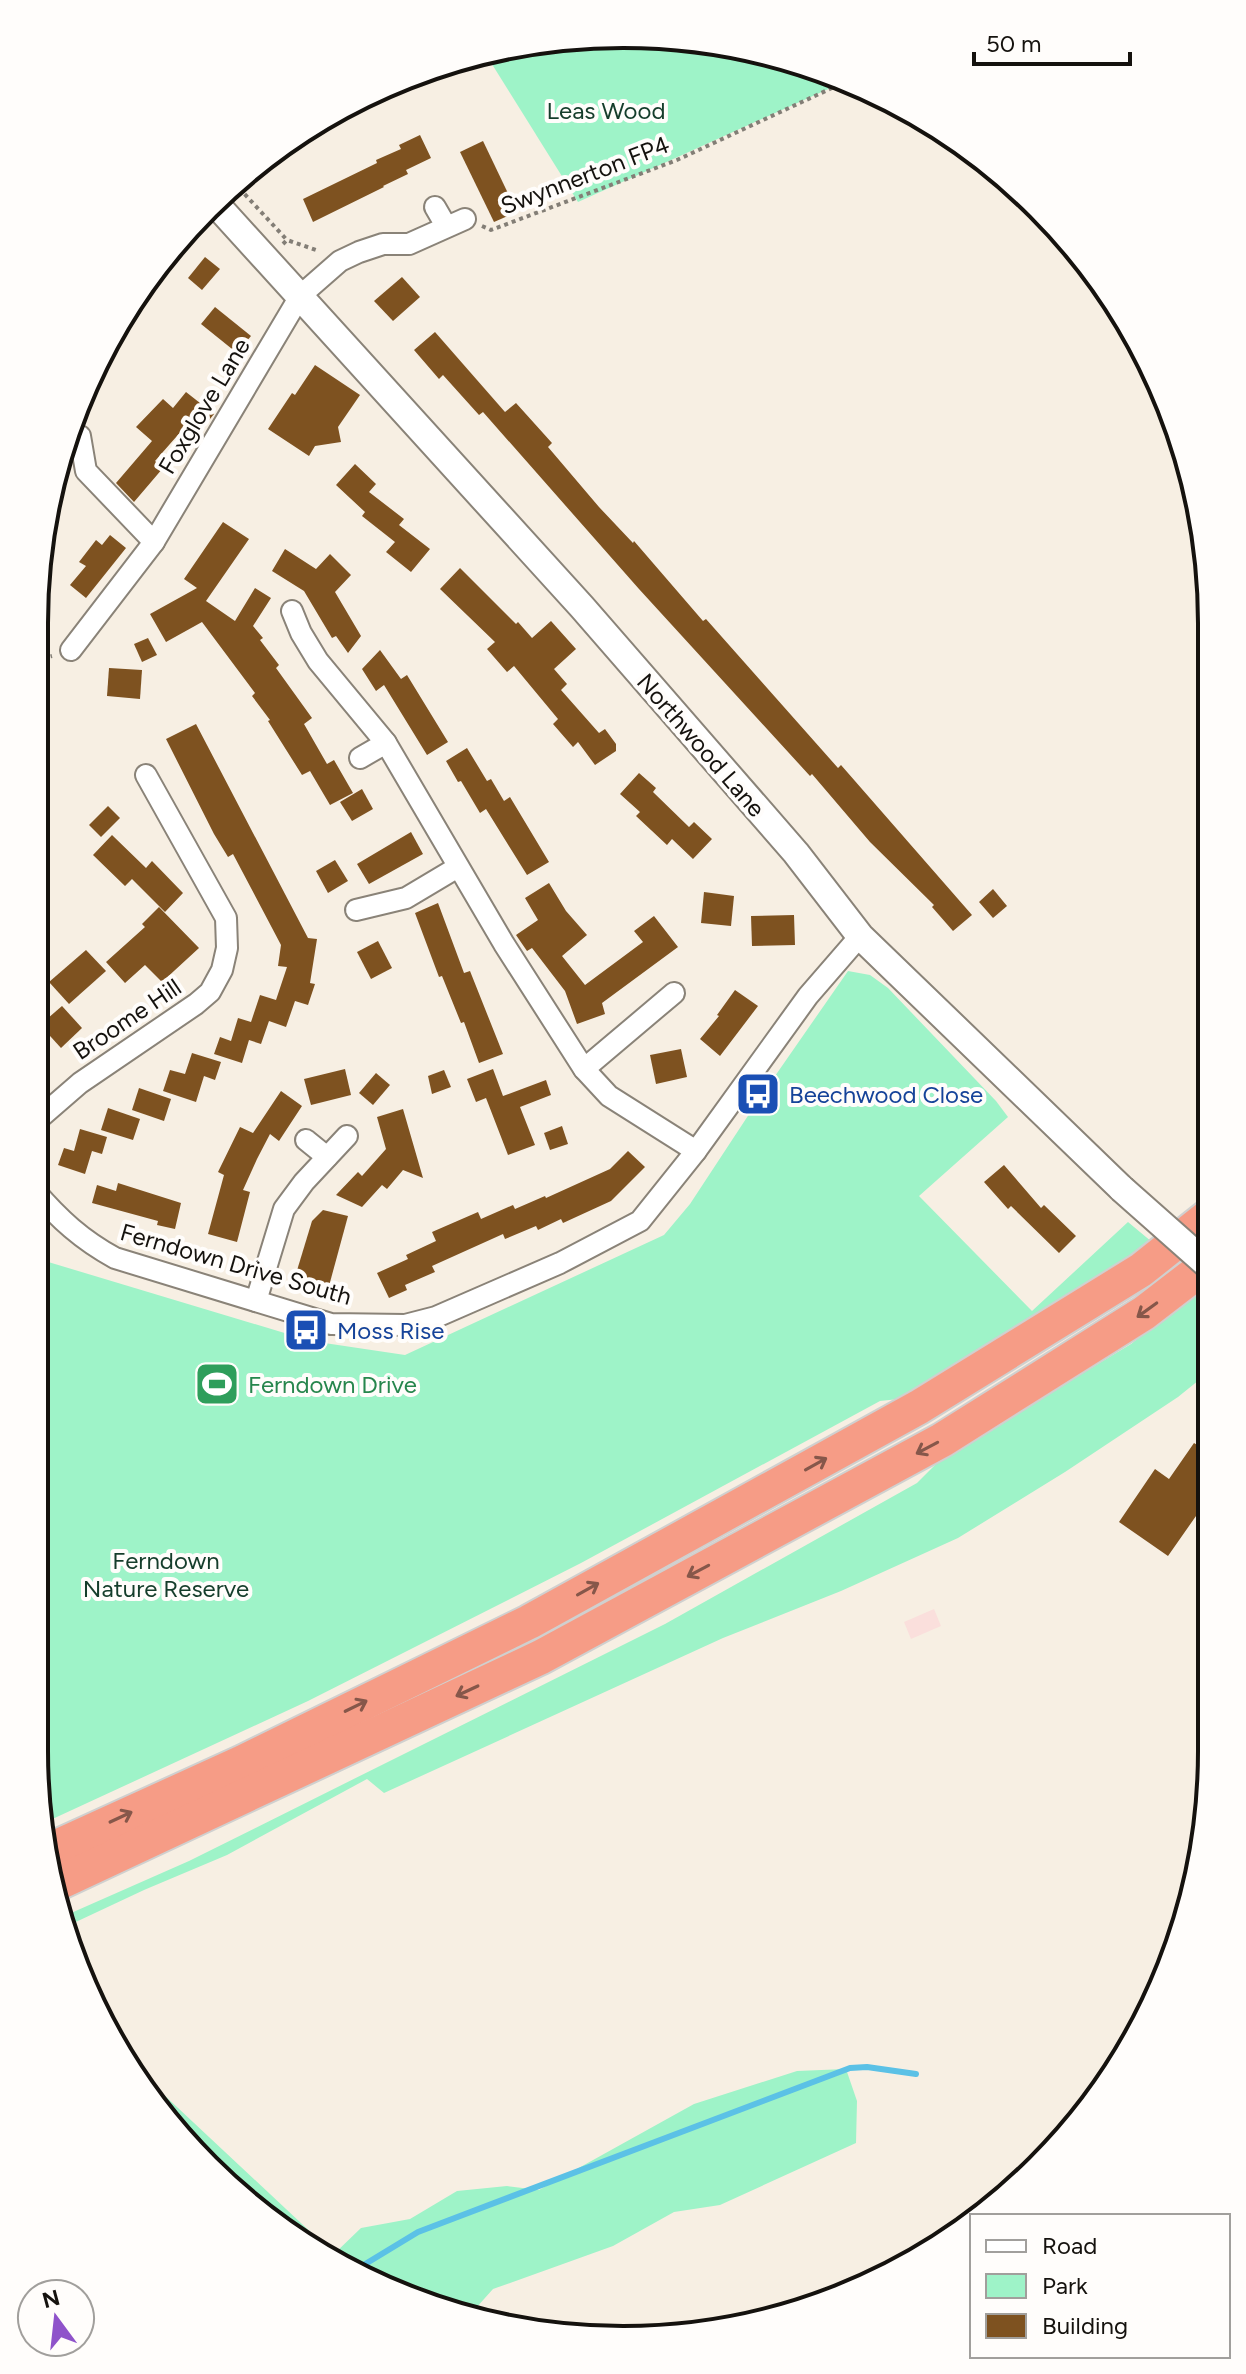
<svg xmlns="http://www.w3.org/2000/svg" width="1246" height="2374" viewBox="0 0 1246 2374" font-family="Figtree,sans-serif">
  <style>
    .industrial { fill: #fadfdc }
    .green { fill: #9ef3c8 }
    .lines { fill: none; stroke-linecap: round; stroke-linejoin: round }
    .stream { stroke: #5bc1e6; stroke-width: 6 }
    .building { fill: #7e5220 }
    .minor-casing { stroke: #8a8378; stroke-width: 24 }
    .tertiary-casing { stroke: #8a8378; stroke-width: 30 }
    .trunk-casing { stroke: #d0d0cf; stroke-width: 38 }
    .path { stroke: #837e76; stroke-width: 4; stroke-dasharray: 4 4; stroke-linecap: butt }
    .minor { stroke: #fff; stroke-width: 20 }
    .tertiary { stroke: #fff; stroke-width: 26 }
    .trunk { stroke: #f69c86; stroke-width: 34 }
    .tertiary-bridge-casing { stroke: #8a8378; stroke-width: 30; stroke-linecap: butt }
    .tertiary-bridge { stroke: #fff; stroke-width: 26 }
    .oneway { stroke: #86574a }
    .labels { text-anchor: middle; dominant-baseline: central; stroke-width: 8; stroke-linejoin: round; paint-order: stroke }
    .park-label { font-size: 24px; fill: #153d2b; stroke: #fffdfb }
    .street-label { font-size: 24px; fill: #15120e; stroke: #fffdfb }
    .transit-label { font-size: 24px; fill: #164399; stroke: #fffdfb; text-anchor: start }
    .leisure-label { font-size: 24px; fill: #27864d; stroke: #fffdfb; text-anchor: start }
    .rim { fill: none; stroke: #15120e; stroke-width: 4 }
  </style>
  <rect width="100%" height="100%" fill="#f7efe3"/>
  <polygon class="industrial" points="934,1609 941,1626 911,1639 904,1622"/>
  <g class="green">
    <polygon points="662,35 776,54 846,81 578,202 485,53 547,39"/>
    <polygon points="848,971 870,975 888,988 996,1101 1008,1117 919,1196 1032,1311 1128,1222 1152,1242 1045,1317 908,1398 880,1401 581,1563 308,1701 46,1822 34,1751 35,1258 311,1341 405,1355 664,1235 690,1204 759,1099"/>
    <polygon points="1199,1289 1209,1296 1209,1372 1178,1397 1065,1472 958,1538 841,1591 723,1638 384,1793 367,1779 227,1855 144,1890 63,1928 62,1917 189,1861 665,1624 917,1483 942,1458 1131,1344"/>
    <polygon points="131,2064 334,2254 361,2228 410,2219 457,2191 507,2186 539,2190 694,2104 797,2071 846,2069 857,2101 856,2143 720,2205 674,2212 613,2246 493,2289 467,2318 296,2241 156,2110"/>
  </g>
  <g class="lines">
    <polyline class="stream" points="357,2269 418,2232 850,2068 867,2067 916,2074"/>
  </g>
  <g class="building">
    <polygon points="420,135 431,158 406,170 408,174 383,186 384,187 313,222 303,199 377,163 376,160 401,149 399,145"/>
    <polygon points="483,141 517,212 494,222 460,152"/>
    <polygon points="205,257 220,269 202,290 188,278"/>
    <polygon points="402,277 420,297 393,321 374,301"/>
    <polygon points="215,307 251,336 237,353 201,324"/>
    <polygon points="435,332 505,412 516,403 552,443 548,447 599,507 633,543 634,541 703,621 706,619 838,768 841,765 972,915 953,931 932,907 934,905 870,842 812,774 810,776 639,589 483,412 479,415 443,375 439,379 414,350"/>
    <polygon points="315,365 360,395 338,427 341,442 315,446 309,456 268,429 292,393 295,395"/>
    <polygon points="186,392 214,414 202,429 191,420 155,461 163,468 134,502 116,483 152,441 136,427 163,399 173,408"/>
    <polygon points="355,464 376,484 369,492 404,519 399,525 430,549 411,572 386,552 395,542 362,516 365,512 336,485"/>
    <polygon points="223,522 249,539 206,601 235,621 255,588 271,598 253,626 263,638 260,640 279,665 276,668 312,718 304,724 327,764 334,760 353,793 330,805 310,771 302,775 268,721 270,720 252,696 255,693 202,622 166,642 150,614 197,588 184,579"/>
    <polygon points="110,535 126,548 86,598 70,585 86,566 79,562 96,540 102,545"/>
    <polygon points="285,549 316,569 330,554 351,575 335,592 361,636 348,653 336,636 332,638 304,591 272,571"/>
    <polygon points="460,568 516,624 518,622 532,638 551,621 576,649 554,669 567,684 561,690 599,733 605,729 616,744 616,751 595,765 578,742 573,747 553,724 558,719 514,666 507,672 487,649 495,642 440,589"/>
    <polygon points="148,638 157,655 142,662 134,644"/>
    <polygon points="380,650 401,679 407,675 448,742 427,755 384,685 376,691 362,669"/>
    <polygon points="109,668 142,670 140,699 107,696"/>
    <polygon points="196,724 308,938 317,939 310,983 315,984 308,1005 295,1001 286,1027 269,1021 261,1044 249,1040 242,1063 214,1054 220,1037 231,1041 238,1018 251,1022 260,995 276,1000 287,967 278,966 281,945 233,854 228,857 214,834 166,739"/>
    <polygon points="467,748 487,781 491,779 504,801 510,797 549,862 527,875 486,809 480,813 461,781 458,782 446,761"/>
    <polygon points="639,773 656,788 653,792 689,827 694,822 712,839 693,859 672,839 667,845 636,816 640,812 620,794"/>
    <polygon points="362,789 373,809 352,821 340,802"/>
    <polygon points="108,806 120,818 101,837 89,825"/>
    <polygon points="411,832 423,854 369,884 357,864"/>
    <polygon points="112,835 146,868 152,861 183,893 165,912 132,879 125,886 93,855"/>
    <polygon points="335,860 348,881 328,893 316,871"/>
    <polygon points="549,883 566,911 587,935 562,956 585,985 643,942 634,931 654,916 678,947 602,1003 605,1014 577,1024 565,991 532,948 527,951 516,935 538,920 525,898"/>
    <polygon points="993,889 1007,906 993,918 979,902"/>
    <polygon points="704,892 734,896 731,926 701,923"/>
    <polygon points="438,903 464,973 470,971 503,1054 479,1063 464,1022 461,1023 442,976 439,977 415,913"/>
    <polygon points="159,907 199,948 162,982 145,965 125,983 106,962 145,927 142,924"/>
    <polygon points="794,915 795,945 752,946 751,916"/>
    <polygon points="378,941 392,968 371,979 357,952"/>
    <polygon points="86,950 106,971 69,1004 49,982"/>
    <polygon points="735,990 758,1006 720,1056 700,1039 719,1016 717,1015"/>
    <polygon points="62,1006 82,1028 61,1048 40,1025"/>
    <polygon points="681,1049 687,1077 656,1084 650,1055"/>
    <polygon points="192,1053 221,1062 215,1080 204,1076 196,1102 163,1091 170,1070 185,1074"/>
    <polygon points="345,1069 351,1095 311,1105 304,1079"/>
    <polygon points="493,1069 503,1096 546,1080 551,1095 520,1107 535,1145 508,1155 486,1098 476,1102 467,1079"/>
    <polygon points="444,1070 451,1087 432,1094 428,1076"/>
    <polygon points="376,1073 390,1085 373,1105 359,1093"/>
    <polygon points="139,1088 171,1099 164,1121 132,1110"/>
    <polygon points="281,1091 302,1106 279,1141 270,1134 257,1159 243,1190 250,1192 237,1242 208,1234 224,1175 218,1172 240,1127 253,1133"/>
    <polygon points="108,1108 140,1119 133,1140 101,1130"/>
    <polygon points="403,1109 423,1178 403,1170 387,1189 382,1185 362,1207 336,1195 358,1172 362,1176 386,1149 377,1117"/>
    <polygon points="562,1126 568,1144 550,1150 544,1133"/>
    <polygon points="80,1129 107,1137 102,1154 92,1151 85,1174 58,1165 64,1148 74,1151"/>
    <polygon points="628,1151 645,1167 611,1201 563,1223 561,1219 538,1230 536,1226 505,1239 503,1234 432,1266 435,1272 405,1285 407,1290 389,1298 377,1273 408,1259 406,1255 436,1241 432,1232 478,1212 481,1219 513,1205 515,1209 545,1196 546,1198 610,1169"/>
    <polygon points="1004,1165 1041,1208 1044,1205 1076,1236 1059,1253 1011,1206 1008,1209 984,1182"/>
    <polygon points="118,1183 181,1203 175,1229 157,1225 158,1221 92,1203 97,1185 116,1191"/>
    <polygon points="323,1210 348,1216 329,1286 295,1277 312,1221"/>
    <polygon points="1194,1443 1210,1453 1210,1496 1168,1556 1119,1522 1155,1469 1169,1479"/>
  </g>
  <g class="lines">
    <g class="minor-casing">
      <g id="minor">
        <polyline points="435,207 446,226"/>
        <polyline points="80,436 86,471 154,542"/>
        <polyline points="292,611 301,633 318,661 386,743 504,944 584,1069 609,1096 696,1151"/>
        <polyline points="71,650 154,542 300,296 340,261 359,252 383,244 409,244 465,219"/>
        <polyline points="360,758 386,743"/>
        <polyline points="356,910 406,898 458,867"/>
        <polyline points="584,1069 674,993"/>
        <polyline points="35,1122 80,1083 196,1004 210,992 222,970 227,948 226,918 146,775"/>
        <polyline points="306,1140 327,1157"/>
        <path d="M35 1191C59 1219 82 1240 115 1258L331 1324 405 1325 436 1317 560 1263 640 1221 696 1151 808 996 860 936"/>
        <polyline points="256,1301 284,1209 304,1182 347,1136"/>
      </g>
    </g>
    <g class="tertiary-casing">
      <polyline id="tertiary" points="214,202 582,607 796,853 860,936 1122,1189"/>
    </g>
    <g class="trunk-casing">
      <g id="trunk">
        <polyline points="50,1850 241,1763 529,1622 919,1407 1141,1270 1209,1216"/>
        <polyline points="56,1884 541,1657 942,1440 1144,1313 1209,1263"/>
      </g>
    </g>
    <g class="path">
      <polyline points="232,191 239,188 287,240"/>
      <polyline points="482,226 491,230 677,160 847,81"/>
      <polyline points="283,244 287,240 319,251"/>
      <polyline points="35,660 52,656"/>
    </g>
    <use href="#minor" class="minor"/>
    <use href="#tertiary" class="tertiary"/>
    <use href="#trunk" class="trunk"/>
    <g class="tertiary-bridge-casing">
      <polyline id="tertiary-bridge" points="1122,1189 1209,1266"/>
    </g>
    <use href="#tertiary-bridge" class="tertiary-bridge"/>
  </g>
  <defs><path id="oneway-shaft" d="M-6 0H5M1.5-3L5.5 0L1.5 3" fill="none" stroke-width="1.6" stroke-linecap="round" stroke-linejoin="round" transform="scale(2)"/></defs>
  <g class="oneway">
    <use href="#oneway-shaft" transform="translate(1147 1310) rotate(144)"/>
    <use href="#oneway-shaft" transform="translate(927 1448) rotate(152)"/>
    <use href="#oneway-shaft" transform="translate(816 1464) rotate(-29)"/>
    <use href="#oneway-shaft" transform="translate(698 1571) rotate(152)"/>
    <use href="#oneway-shaft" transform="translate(588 1589) rotate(-29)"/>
    <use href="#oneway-shaft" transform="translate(467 1691) rotate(155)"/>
    <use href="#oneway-shaft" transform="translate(356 1706) rotate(-26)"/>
    <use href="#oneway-shaft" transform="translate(121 1817) rotate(-25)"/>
  </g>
  <defs>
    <g id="bus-square" transform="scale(2.3)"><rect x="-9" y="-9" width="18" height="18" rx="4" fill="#1a4fb4" stroke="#fffdfb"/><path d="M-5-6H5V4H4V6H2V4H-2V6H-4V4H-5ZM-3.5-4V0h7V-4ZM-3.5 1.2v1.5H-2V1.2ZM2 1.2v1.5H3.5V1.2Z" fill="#fff"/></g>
    <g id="stadium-square" transform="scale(2.3)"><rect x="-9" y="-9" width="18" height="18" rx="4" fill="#2e9e5b" stroke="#fffdfb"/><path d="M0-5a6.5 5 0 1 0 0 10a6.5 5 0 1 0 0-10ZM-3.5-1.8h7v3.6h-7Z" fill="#fff"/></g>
  </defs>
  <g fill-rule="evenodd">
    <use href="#bus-square" x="758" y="1094"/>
    <use href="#bus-square" x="306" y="1330"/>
    <use href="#stadium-square" x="217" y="1384"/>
  </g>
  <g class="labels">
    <g class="park-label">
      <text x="606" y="110">Leas Wood</text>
      <text x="166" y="1560">Ferndown<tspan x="166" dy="28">Nature Reserve</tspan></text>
    </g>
    <g class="street-label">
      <text transform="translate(585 175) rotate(-21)">Swynnerton FP4</text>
      <text transform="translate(204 406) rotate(-59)">Foxglove Lane</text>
      <text transform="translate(701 745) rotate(49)">Northwood Lane</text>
      <text transform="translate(127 1019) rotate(-34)">Broome Hill</text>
      <text transform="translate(236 1264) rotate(16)">Ferndown Drive South</text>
    </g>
    <g class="transit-label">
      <text x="789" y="1094">Beechwood Close</text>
      <text x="337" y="1330">Moss Rise</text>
    </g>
    <g class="leisure-label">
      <text x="248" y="1384">Ferndown Drive</text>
    </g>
  </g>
  <path d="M0 0H1246V2374H0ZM623 48H623A575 575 0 0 1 1198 623V1751A575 575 0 0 1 623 2326H623A575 575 0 0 1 48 1751V623A575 575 0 0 1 623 48Z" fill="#fffdfb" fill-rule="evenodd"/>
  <path class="rim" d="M623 48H623A575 575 0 0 1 1198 623V1751A575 575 0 0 1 623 2326H623A575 575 0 0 1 48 1751V623A575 575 0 0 1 623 48Z"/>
  <rect x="970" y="2214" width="260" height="144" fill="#fffdfb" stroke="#a19f9c" stroke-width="2"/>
  <rect x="986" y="2240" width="40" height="12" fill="#ffffff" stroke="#a19f9c" stroke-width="2"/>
  <text x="1042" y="2254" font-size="24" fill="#15120e">Road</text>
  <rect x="986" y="2274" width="40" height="24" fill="#9ef3c8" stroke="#a19f9c" stroke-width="2"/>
  <text x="1042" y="2294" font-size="24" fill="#15120e">Park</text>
  <rect x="986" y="2314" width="40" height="24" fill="#7e5220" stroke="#a19f9c" stroke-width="2"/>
  <text x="1042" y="2334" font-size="24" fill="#15120e">Building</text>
  <g transform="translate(56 2318) rotate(345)"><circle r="38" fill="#fffdfb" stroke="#a19f9c" stroke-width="2"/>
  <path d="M0-6L14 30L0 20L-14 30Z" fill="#8f53ca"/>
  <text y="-12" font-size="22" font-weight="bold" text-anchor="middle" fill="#15120e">N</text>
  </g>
  <path d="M974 52v12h156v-12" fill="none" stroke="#15120e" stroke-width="4"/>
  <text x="986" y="52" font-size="24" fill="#15120e" stroke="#fffdfb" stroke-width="6" paint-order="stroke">50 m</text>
</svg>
